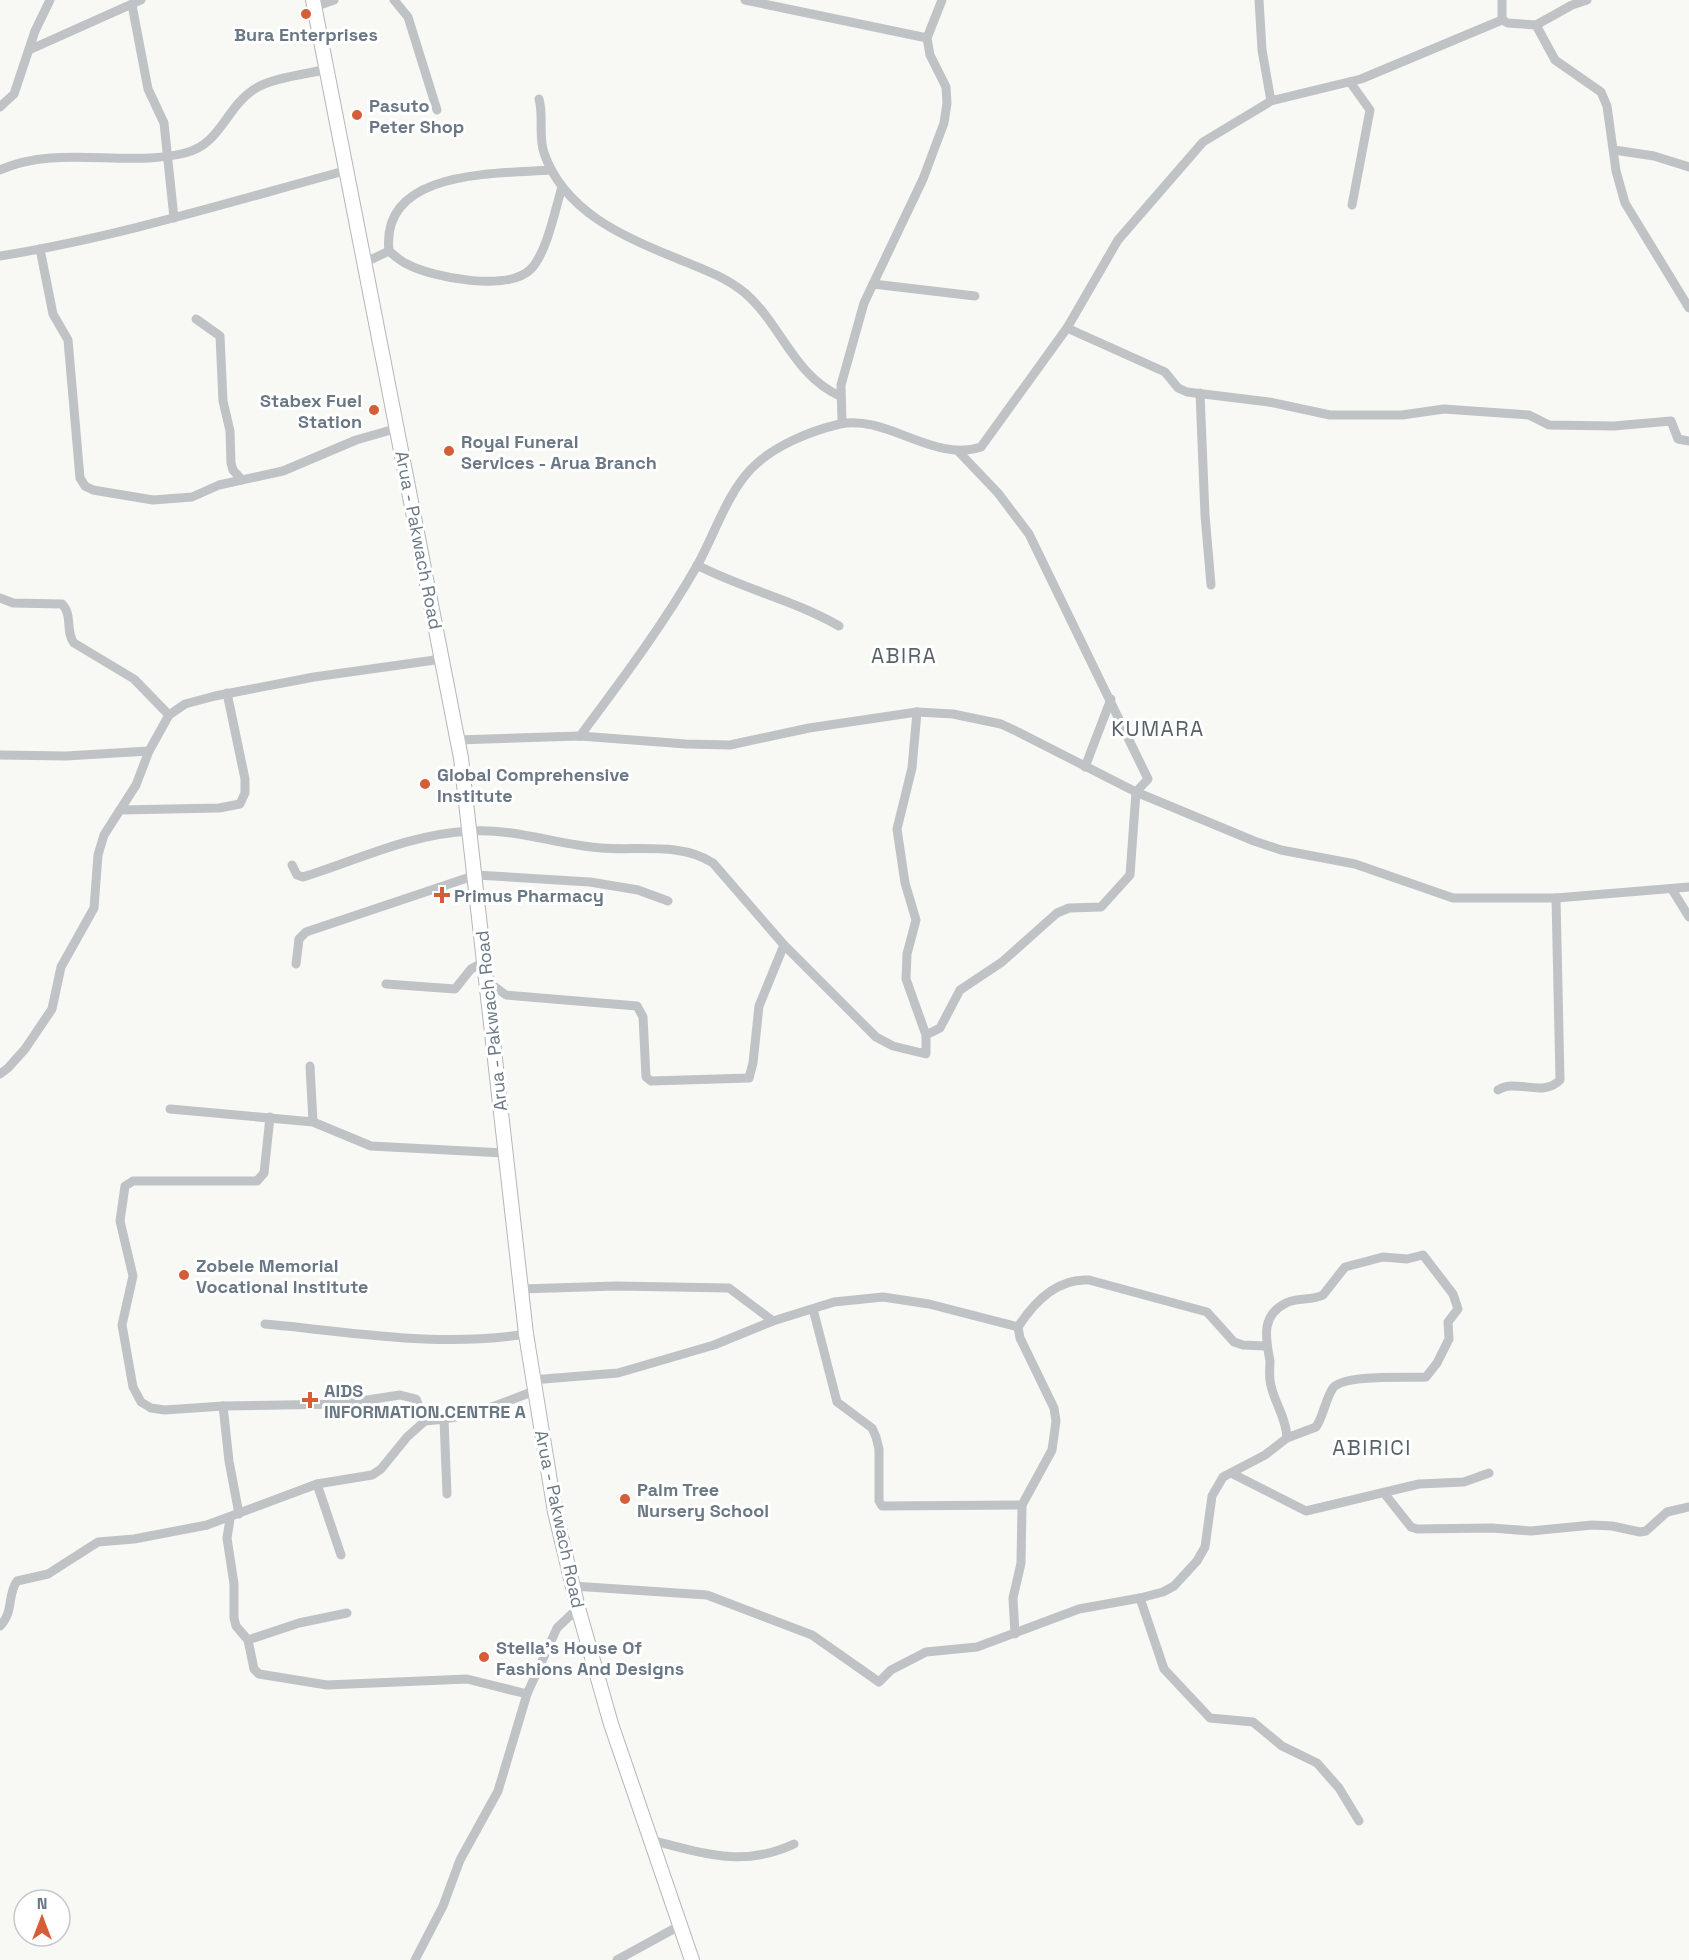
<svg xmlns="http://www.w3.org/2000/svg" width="1689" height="1960" viewBox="0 0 1689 1960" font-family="'Space Grotesk',sans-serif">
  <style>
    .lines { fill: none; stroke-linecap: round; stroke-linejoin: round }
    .primary-casing { stroke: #b2b7bb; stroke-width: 16 }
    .minor { stroke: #bfc3c6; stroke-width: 9 }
    .primary { stroke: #fff; stroke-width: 14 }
    .poi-dot { fill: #d55d38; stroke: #fff; stroke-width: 2 }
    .labels { text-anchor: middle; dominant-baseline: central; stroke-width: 6; stroke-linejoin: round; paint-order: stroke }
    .poi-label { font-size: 18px; font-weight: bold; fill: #697884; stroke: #fff; text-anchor: start }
    .street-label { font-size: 18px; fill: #697884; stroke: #fff }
    .quarter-label { font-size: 21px; letter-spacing: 1.5px; fill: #566169; stroke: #fff }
  </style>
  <rect width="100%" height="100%" fill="#f8f8f5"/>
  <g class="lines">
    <g class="primary-casing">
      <polyline id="primary" points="313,0 461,758 526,1334 555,1512 578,1608 611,1724 692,1960"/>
    </g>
    <g class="minor">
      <polyline points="394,0 408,17 437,110"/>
      <polyline points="745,0 927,38"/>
      <polyline points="1259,0 1262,50 1271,101"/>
      <polyline points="132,5 148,89 164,123 174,218"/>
      <polyline points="314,7 334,0"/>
      <polyline points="1502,20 1508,23 1536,25 1555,60 1601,92 1607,106 1616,171 1625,203 1689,308"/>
      <polyline points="1536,25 1572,5 1587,0"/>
      <polyline points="29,50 141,0"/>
      <polyline points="1350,82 1370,110 1352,205"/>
      <path d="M539 99C544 117 538 135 544 153 564 211 623 237 676 258 700 268 724 276 745 293 781 324 794 376 840 396"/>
      <polyline points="0,107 14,94 35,31 50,0"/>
      <polyline points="1614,150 1654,156 1689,167"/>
      <path d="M0 170C58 144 124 168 185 153 220 145 226 108 253 90 270 78 307 74 328 69"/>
      <polyline points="40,249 53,314 68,340 80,478 85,486 93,490 153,500 192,497 219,485 283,471 356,440 398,428"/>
      <path d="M389 251C394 255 400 261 407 264 433 278 508 292 531 269 547 252 555 210 562 187"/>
      <path d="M0 256C118 237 233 201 348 170"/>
      <path d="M366 262 389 251C380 169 496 174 551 170"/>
      <polyline points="873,284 975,296"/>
      <polyline points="196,319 220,336 223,401 230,431 231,463 233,470 242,480"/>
      <polyline points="1067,328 1165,372 1178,388 1187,392 1269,402 1330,415 1402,415 1444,409 1529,415 1549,425 1614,426 1671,421 1678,439 1689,441"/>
      <polyline points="1200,393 1205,515 1211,585"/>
      <polyline points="842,423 841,385 864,303 923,179 944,123 947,103 946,87 930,55 927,38 942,0"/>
      <path d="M697 565C743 589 794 600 839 626"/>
      <path d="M0 598 13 603 62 604C73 615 65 631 74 643L134 679 169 715"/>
      <path d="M580 736C621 681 664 624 698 564 715 533 727 494 751 469 773 446 810 431 840 424 886 414 934 463 981 447L1067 328 1118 240 1203 142 1271 101 1361 79 1502 20V0"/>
      <polyline points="458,740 580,736 686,744 730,745 809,728 917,712 953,714 1001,724 1018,732 1136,792 1254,841 1281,850 1355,864 1453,898 1556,898 1689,887"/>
      <polyline points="0,755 66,756 149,751"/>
      <polyline points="1085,767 1111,699"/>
      <polyline points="120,810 219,808 240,804 245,793 245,779 227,693"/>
      <path d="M292 865 297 875 303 877C358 860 410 834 470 831 515 828 558 845 601 848 638 851 680 842 713 863L784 945 876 1037 893 1046 926 1054V1035L906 979 907 954 916 920 905 883 897 829 912 768 917 712"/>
      <polyline points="1673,891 1689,917"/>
      <polyline points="296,964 299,939 306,932 476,875 590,882 638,890 668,901"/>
      <polyline points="487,981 506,995 637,1006 643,1017 646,1077 651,1081 749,1078 753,1063 759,1006 784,945"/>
      <polyline points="386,984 455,989 471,969 484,962"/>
      <polyline points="926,1035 940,1028 960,990 1002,962 1057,913 1069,908 1101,907 1130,875 1136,792 1148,779 1029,534 998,493 958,451"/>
      <polyline points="310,1066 313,1122"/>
      <polyline points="0,1074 8,1068 25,1049 52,1009 61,967 94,908 98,855 104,835 136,785 149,751 169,715 185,704 215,696 314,677 442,659"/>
      <path d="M1498 1090C1515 1078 1543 1098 1560 1080L1556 898"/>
      <polyline points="170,1109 313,1122 371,1146 504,1153"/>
      <polyline points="521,1289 616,1286 729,1288 773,1321"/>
      <polyline points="813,1309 837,1402 872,1428 876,1437 879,1449 879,1501 882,1506 1022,1505"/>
      <path d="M265 1324C353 1332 438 1348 526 1334"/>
      <polyline points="532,1380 618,1373 714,1345 773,1321 834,1302 883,1297 929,1304 1018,1327"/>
      <polyline points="223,1406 165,1410 151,1408 141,1402 133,1387 122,1325 133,1276 120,1221 125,1186 133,1181 257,1181 264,1173 270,1117"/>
      <polyline points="444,1420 447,1494"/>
      <polyline points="1231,1473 1306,1511 1419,1484 1464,1482 1489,1473"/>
      <polyline points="317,1484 341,1555"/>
      <polyline points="1384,1493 1411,1527 1417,1529 1492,1528 1531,1531 1592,1525 1612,1526 1640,1532 1646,1531 1667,1512 1689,1507"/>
      <path d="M239 1514 229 1461 223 1406 341 1404 400 1395 416 1399 425 1421C464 1419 498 1405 534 1391"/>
      <polyline points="230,1519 227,1538 234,1584 234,1618 236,1626 248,1640 254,1669 259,1674 327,1685 467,1679 527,1694 557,1628 578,1608"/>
      <path d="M573 1586 707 1595 812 1635 879 1682 891 1670 926 1652 977 1647 1079 1609 1140 1598 1163 1592 1174 1586 1197 1561 1205 1547 1212 1496 1223 1477 1265 1455 1287 1438 1316 1427C1324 1415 1325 1400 1333 1388 1343 1374 1407 1378 1426 1377L1437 1363 1449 1339 1448 1322 1458 1309 1453 1294 1423 1255 1407 1259 1383 1257 1345 1267 1323 1295C1311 1301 1298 1297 1286 1303 1260 1316 1266 1339 1270 1361 1270 1367 1269 1373 1270 1380 1272 1400 1286 1415 1287 1438"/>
      <polyline points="1140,1598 1164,1669 1210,1718 1253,1722 1282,1746 1317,1763 1339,1788 1359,1821"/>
      <path d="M0 1626C14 1612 7 1595 17 1581L48 1574 98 1542 134 1539 207 1525 317 1484 372 1475 381 1469 407 1437 425 1421"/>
      <path d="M1015 1634 1013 1598 1021 1563 1022 1505 1052 1450 1056 1421 1054 1408 1020 1338 1018 1327C1034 1302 1057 1278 1089 1280L1207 1312 1234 1342 1243 1345 1265 1346"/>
      <polyline points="248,1640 299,1623 347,1613"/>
      <path d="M651 1840C703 1853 743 1868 794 1844"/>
      <polyline points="415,1960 443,1906 460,1860 498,1791 527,1694"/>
      <polyline points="617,1960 679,1926"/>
    </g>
    <use href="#primary" class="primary"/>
  </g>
  <g class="poi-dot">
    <circle cx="306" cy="14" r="6"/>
    <circle cx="357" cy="115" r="6"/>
    <circle cx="374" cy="410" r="6"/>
    <circle cx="449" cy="451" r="6"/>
    <circle cx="425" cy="784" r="6"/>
    <path d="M439 886h6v6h6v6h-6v6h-6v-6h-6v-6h6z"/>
    <circle cx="184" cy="1275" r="6"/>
    <path d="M307 1391h6v6h6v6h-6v6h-6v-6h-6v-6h6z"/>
    <circle cx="625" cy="1499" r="6"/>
    <circle cx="484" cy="1657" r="6"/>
  </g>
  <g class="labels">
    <g class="poi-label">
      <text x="306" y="34" text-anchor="middle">Bura Enterprises</text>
      <text x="369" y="105">Pasuto<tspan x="369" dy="21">Peter Shop</tspan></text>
      <text x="362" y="400" text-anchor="end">Stabex Fuel<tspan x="362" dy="21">Station</tspan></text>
      <text x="461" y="441">Royal Funeral<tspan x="461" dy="21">Services - Arua Branch</tspan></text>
      <text x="437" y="774">Global Comprehensive<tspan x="437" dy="21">Institute</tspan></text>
      <text x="454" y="895">Primus Pharmacy</text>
      <text x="196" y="1265">Zobele Memorial<tspan x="196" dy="21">Vocational Institute</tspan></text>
      <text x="324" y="1390">AIDS<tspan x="324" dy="21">INFORMATION.CENTRE A</tspan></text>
      <text x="637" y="1489">Palm Tree<tspan x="637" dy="21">Nursery School</tspan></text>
      <text x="496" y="1647">Stella's House Of<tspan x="496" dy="21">Fashions And Designs</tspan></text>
    </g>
    <g class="street-label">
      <text transform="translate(419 540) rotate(79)">Arua - Pakwach Road</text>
      <text transform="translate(491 1021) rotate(-96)">Arua - Pakwach Road</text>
      <text transform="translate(560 1519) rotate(78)">Arua - Pakwach Road</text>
    </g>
    <g class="quarter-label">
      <text x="904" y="655">ABIRA</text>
      <text x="1158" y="728">KUMARA</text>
      <text x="1372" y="1447">ABIRICI</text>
    </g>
  </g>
  <g transform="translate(42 1918)"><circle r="28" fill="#ffffff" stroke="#c3c9ce" stroke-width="1.5"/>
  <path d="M0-4.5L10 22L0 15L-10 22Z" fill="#d55d38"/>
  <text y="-9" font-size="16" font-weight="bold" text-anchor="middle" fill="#697884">N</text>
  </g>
</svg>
